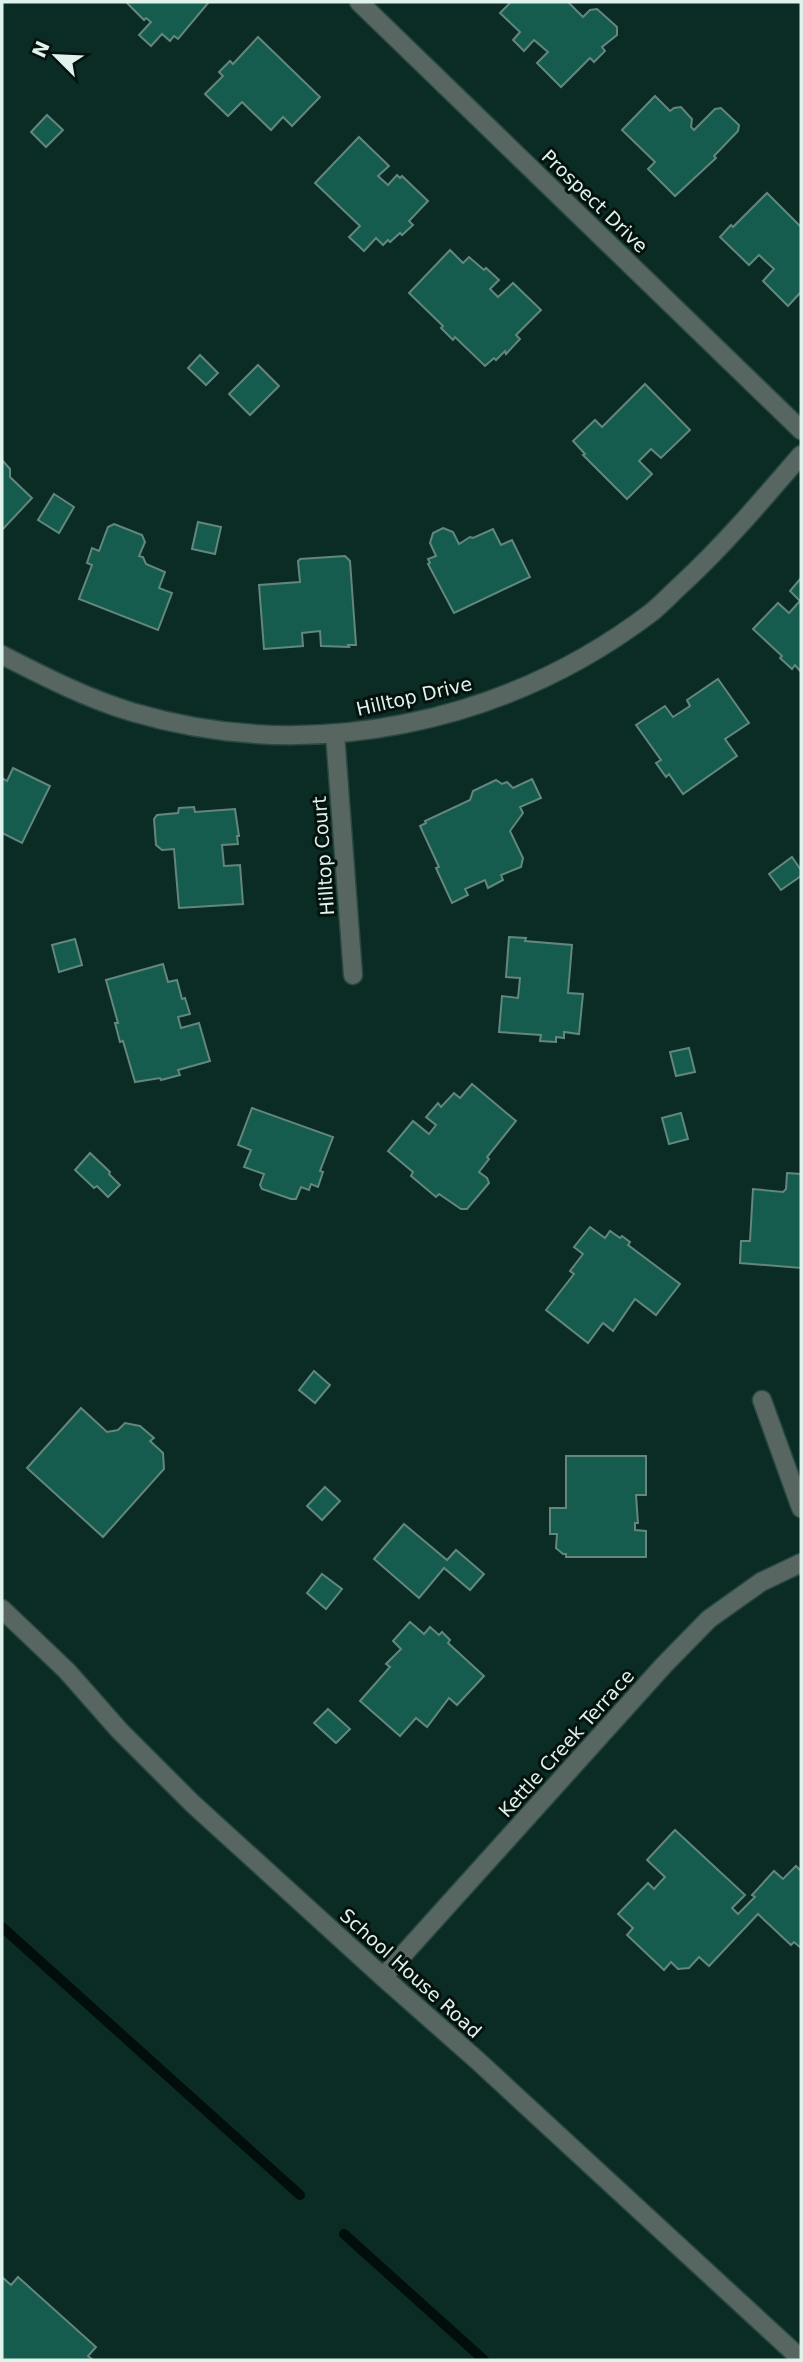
<svg xmlns="http://www.w3.org/2000/svg" width="803" height="2362" viewBox="0 0 803 2362" font-family="'DejaVu Sans',sans-serif">
  <style>
    .lines { fill: none; stroke-linecap: round; stroke-linejoin: round }
    .stream { stroke: #020e0b; stroke-width: 10 }
    .building { fill: #165c4e; stroke: #63867d; stroke-width: 2 }
    .street-casing { stroke: #284841; stroke-width: 21 }
    .street { stroke: #586662; stroke-width: 18 }
    .labels { text-anchor: middle; dominant-baseline: central; stroke-width: 6; stroke-linejoin: round; paint-order: stroke }
    .street-label { font-size: 19px; fill: #dff2ec; stroke: #05120e }
  </style>
  <rect width="100%" height="100%" fill="#0a2c25"/>
  <g class="lines">
    <g class="stream">
      <polyline points="2,1927 300,2195"/>
      <polyline points="344,2234 484,2360"/>
    </g>
  </g>
  <g class="building">
    <polygon points="126,2 209,2 178,39 174,36 170,41 162,34 151,46 139,35 151,22 146,18 144,20"/>
    <polygon points="511,2 568,2 583,17 590,10 597,9 617,27 617,35 602,47 605,51 594,62 590,58 561,87 537,63 548,52 534,40 524,51 513,40 520,32 500,13"/>
    <polygon points="258,37 320,97 292,126 283,117 271,130 242,102 228,116 205,94 223,76 219,72 230,61 233,64"/>
    <polygon points="655,96 670,111 674,108 681,107 692,119 691,127 694,130 715,109 721,108 739,125 738,131 714,156 716,158 675,196 648,169 655,162 622,130"/>
    <polygon points="47,115 63,130 46,147 31,132"/>
    <polygon points="359,137 389,166 378,176 388,185 397,175 400,178 402,176 428,201 409,221 413,225 402,235 400,233 390,242 388,240 383,245 376,238 364,251 349,237 360,226 315,183"/>
    <polygon points="767,193 801,227 801,292 788,306 763,281 774,269 759,255 749,265 720,237 731,225 733,227"/>
    <polygon points="450,250 463,263 469,257 484,270 486,268 499,280 490,289 498,297 513,283 541,310 516,335 520,339 506,354 505,351 496,360 494,358 485,366 455,337 453,340 441,328 443,326 409,293"/>
    <polygon points="200,355 218,373 206,385 188,368"/>
    <polygon points="258,365 279,386 250,415 229,394"/>
    <polygon points="645,384 690,430 661,458 651,449 639,461 652,474 627,499 583,455 585,454 573,441 595,420 602,427"/>
    <polygon points="2,460 10,469 10,477 32,498 2,530"/>
    <polygon points="54,494 74,507 59,533 38,520"/>
    <polygon points="198,522 221,527 215,554 192,549"/>
    <polygon points="114,524 142,535 145,542 139,556 143,557 146,564 165,572 159,588 172,593 158,630 79,599 92,565 87,563 92,548 99,551 108,527"/>
    <polygon points="443,528 453,532 459,544 470,537 473,538 493,529 501,545 512,540 530,577 454,613 428,564 430,563 428,559 436,556 430,543 433,533"/>
    <polygon points="345,556 350,561 356,645 348,645 349,647 321,646 320,631 302,633 303,646 264,649 259,585 300,582 298,561 300,559"/>
    <polygon points="801,578 801,672 795,665 792,669 780,658 782,656 753,629 778,603 789,613 800,601 790,591"/>
    <polygon points="718,679 749,723 725,739 737,756 683,794 669,774 666,777 656,763 661,760 636,725 665,706 673,717 690,706 687,700"/>
    <polygon points="13,768 50,786 22,843 2,833 2,778 7,781"/>
    <polygon points="532,779 541,798 520,807 523,813 510,831 523,858 521,867 501,875 503,880 488,888 485,880 465,889 468,895 452,903 436,868 439,867 420,826 426,823 425,821 470,800 473,791 496,780 502,784 507,782 513,788"/>
    <polygon points="194,807 195,812 235,809 239,836 237,836 238,844 222,845 224,866 240,865 243,904 179,908 174,849 162,850 156,845 154,819 157,815 178,813 179,808"/>
    <polygon points="792,857 801,870 801,876 781,890 769,874"/>
    <polygon points="509,937 526,938 525,941 572,945 568,993 583,994 579,1034 564,1032 564,1038 556,1037 556,1042 540,1041 541,1035 499,1032 502,996 518,998 520,978 506,977"/>
    <polygon points="75,939 82,965 59,972 52,945"/>
    <polygon points="163,964 168,982 177,980 182,999 185,998 190,1014 178,1017 181,1028 199,1023 210,1061 178,1070 180,1075 161,1080 160,1078 135,1082 123,1041 120,1042 115,1023 118,1023 106,980"/>
    <polygon points="689,1048 695,1072 676,1076 670,1052"/>
    <polygon points="472,1084 516,1121 487,1157 489,1159 479,1172 487,1178 489,1183 467,1209 461,1209 439,1194 436,1197 411,1176 413,1172 388,1151 413,1121 429,1134 436,1125 426,1117 438,1103 441,1107 454,1093 460,1098"/>
    <polygon points="252,1108 333,1137 320,1171 323,1172 318,1187 311,1184 309,1190 301,1187 296,1199 291,1199 262,1189 260,1185 264,1174 244,1167 251,1150 238,1145"/>
    <polygon points="681,1113 688,1139 669,1144 662,1118"/>
    <polygon points="90,1153 110,1172 109,1174 120,1185 108,1197 97,1186 94,1188 75,1170"/>
    <polygon points="787,1173 801,1174 801,1268 740,1263 741,1241 750,1241 753,1189 783,1192 786,1189"/>
    <polygon points="590,1227 605,1238 610,1231 620,1238 622,1236 630,1242 628,1245 680,1284 656,1315 635,1299 613,1331 603,1323 588,1343 546,1310 574,1274 570,1271 583,1254 574,1247"/>
    <polygon points="314,1371 330,1385 315,1403 299,1390"/>
    <polygon points="81,1408 107,1432 118,1430 125,1423 140,1426 154,1438 150,1441 163,1453 164,1469 103,1537 27,1468"/>
    <polygon points="566,1456 646,1456 646,1495 636,1495 638,1523 635,1523 635,1530 646,1531 646,1557 566,1557 566,1554 563,1554 556,1548 557,1534 550,1534 550,1508 566,1508"/>
    <polygon points="325,1487 340,1501 322,1520 307,1506"/>
    <polygon points="404,1524 447,1560 456,1550 484,1574 470,1590 444,1568 419,1598 374,1559"/>
    <polygon points="322,1574 342,1589 326,1609 307,1593"/>
    <polygon points="410,1622 424,1634 430,1627 439,1635 442,1632 450,1640 448,1643 484,1676 457,1705 449,1698 427,1727 416,1718 400,1736 360,1701 390,1667 386,1664 401,1649 393,1641"/>
    <polygon points="328,1709 350,1729 336,1743 314,1723"/>
    <polygon points="675,1830 745,1895 732,1908 738,1914 755,1897 752,1895 774,1871 783,1879 796,1866 801,1871 801,1948 794,1942 791,1945 758,1914 709,1966 699,1957 689,1968 678,1969 671,1962 664,1970 627,1935 633,1928 618,1914 648,1883 654,1889 665,1877 647,1860"/>
    <polygon points="2,2277 11,2285 18,2277 96,2347 88,2356 93,2360 2,2360"/>
  </g>
  <g class="lines">
    <g class="street-casing">
      <g id="street">
        <polyline points="359,2 801,430"/>
        <path d="M2 655C45 677 86 698 132 712 311 765 505 724 652 612 663 603 673 592 683 583 726 543 763 499 801 455"/>
        <polyline points="335,734 353,975"/>
        <polyline points="762,1400 801,1508"/>
        <polyline points="2,1609 67,1671 119,1730 193,1804 383,1977 478,2061 801,2359"/>
        <polyline points="383,1977 664,1665 709,1619 761,1582 801,1563"/>
      </g>
    </g>
    <use href="#street" class="street"/>
  </g>
  <g class="labels">
    <g class="street-label">
      <text transform="translate(595 201) rotate(44)">Prospect Drive</text>
      <text transform="translate(414 696) rotate(-13)">Hilltop Drive</text>
      <text transform="translate(323 856) rotate(-94)">Hilltop Court</text>
      <text transform="translate(566 1743) rotate(-48)">Kettle Creek Terrace</text>
      <text transform="translate(411 1973) rotate(42)">School House Road</text>
    </g>
  </g>
  <rect width="803" height="2362" fill="none" stroke="#dff2ec" stroke-width="7"/>
  <g transform="translate(56 56) rotate(294)" stroke="#05120e" stroke-width="5" paint-order="stroke">
  <path d="M0-5L12 26L0 18L-12 26Z" fill="#dff2ec"/>
  <text y="-10" font-size="19" font-weight="bold" text-anchor="middle" fill="#dff2ec">N</text>
  </g>
</svg>
